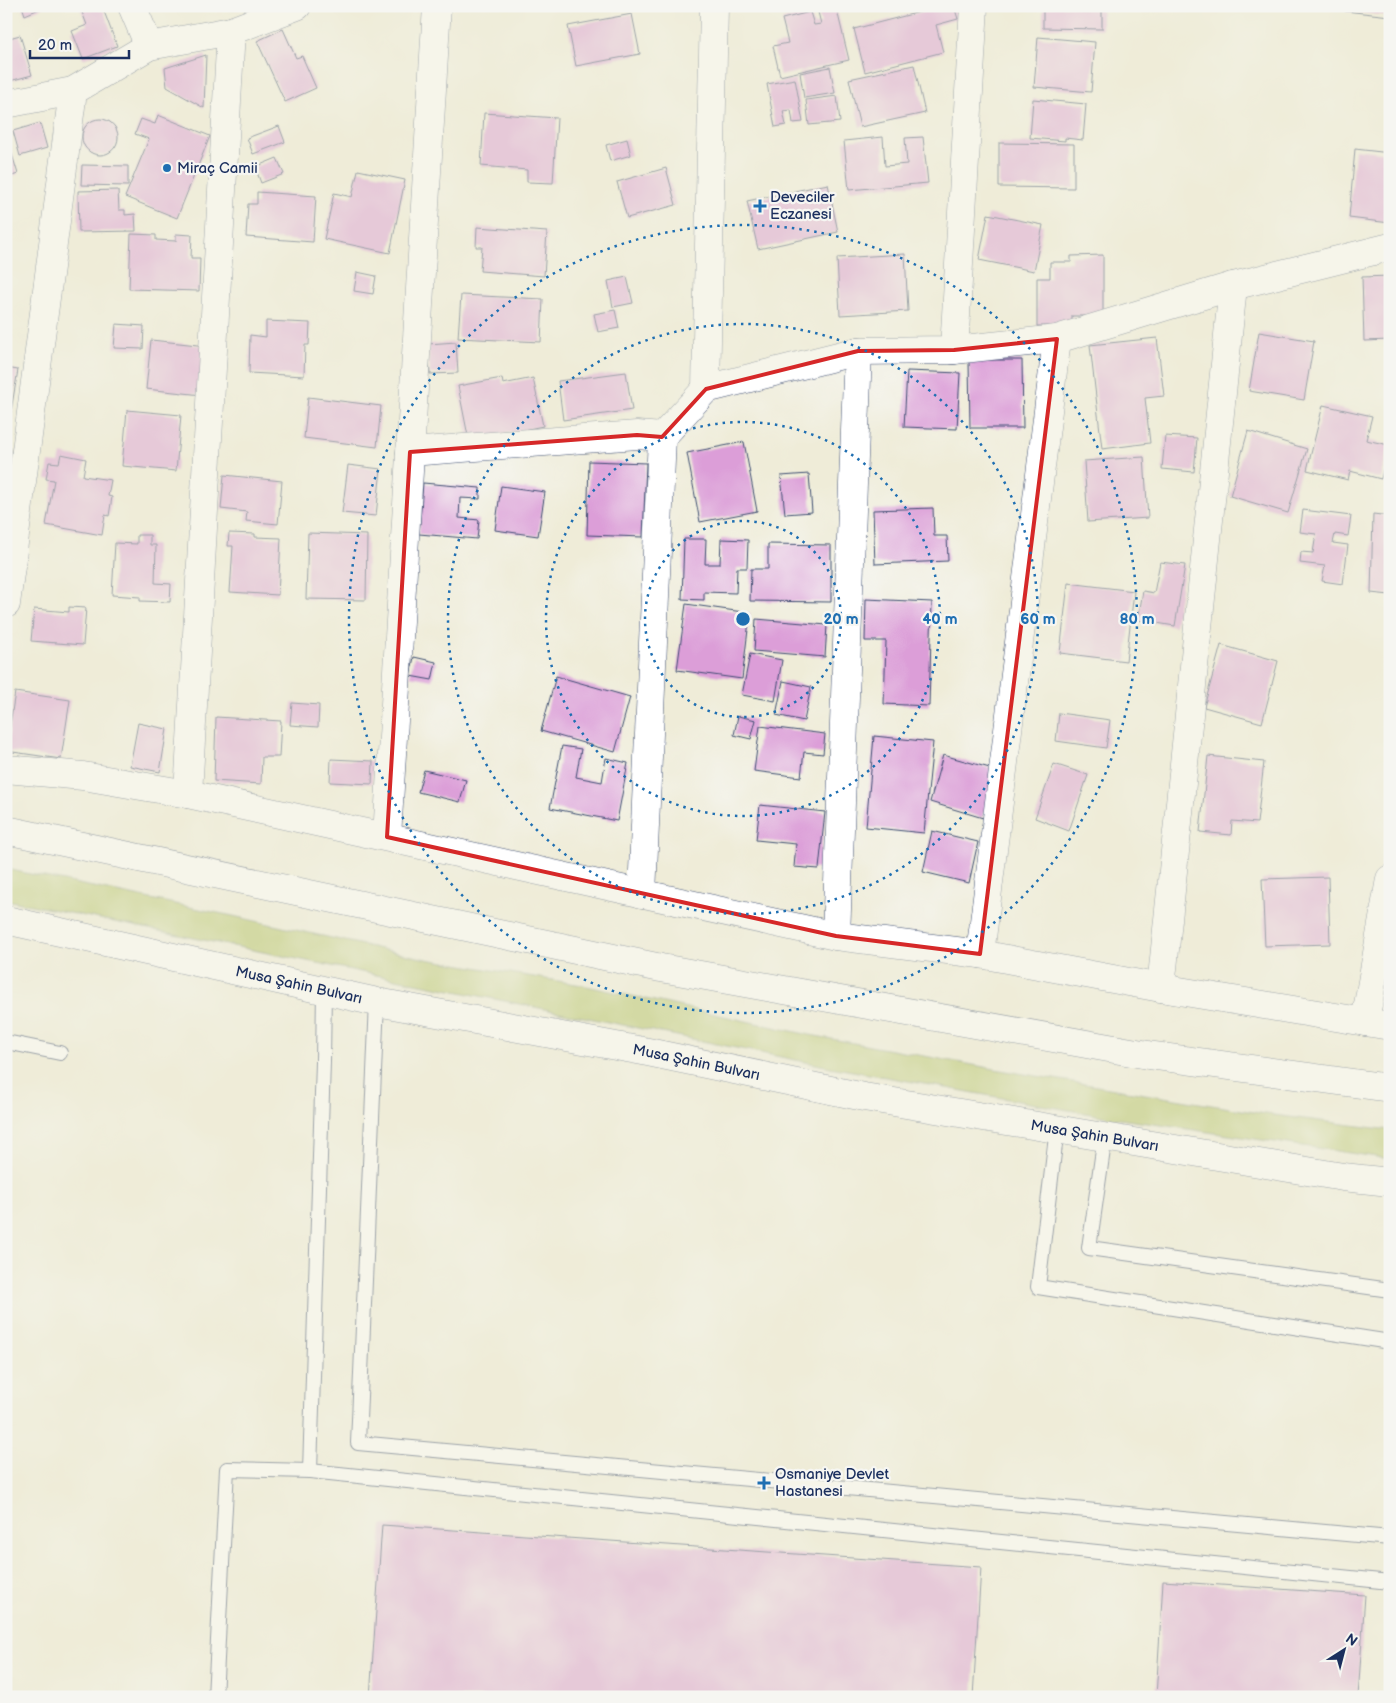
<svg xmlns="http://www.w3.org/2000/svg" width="1396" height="1703" viewBox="0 0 1396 1703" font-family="'Balsamiq Sans',sans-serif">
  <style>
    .green { fill: #b2c265; stroke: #667862 }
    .building { fill: #dc9ed8 }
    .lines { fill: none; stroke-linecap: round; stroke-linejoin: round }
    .service-casing { stroke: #3b4b70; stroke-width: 16 }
    .minor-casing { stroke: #3b4b70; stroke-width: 29 }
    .primary-casing { stroke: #3b4b70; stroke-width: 29 }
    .service { stroke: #fff; stroke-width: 14 }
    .minor { stroke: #fff; stroke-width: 28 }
    .primary { stroke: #fff; stroke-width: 28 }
    .marked { fill: none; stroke: #d62828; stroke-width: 4; stroke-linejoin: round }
    .ring { fill: none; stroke: #1f6fb2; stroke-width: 2.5; stroke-dasharray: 2.5 5 }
    .poi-dot { fill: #1f6fb2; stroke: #f6f6f2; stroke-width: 2 }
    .labels { text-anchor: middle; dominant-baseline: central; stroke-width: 4.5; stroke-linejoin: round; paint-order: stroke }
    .poi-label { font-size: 15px; fill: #1b2f5e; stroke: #f6f6f2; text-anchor: start }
    .street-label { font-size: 15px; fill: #1b2f5e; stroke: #f6f6f2 }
    .centre { fill: #1f6fb2; stroke: #f6f6f2; stroke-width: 2.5 }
    .ring-label { font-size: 15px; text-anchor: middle; font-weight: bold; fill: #1f6fb2; stroke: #f6f6f2; stroke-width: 4.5; stroke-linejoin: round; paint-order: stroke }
  </style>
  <rect width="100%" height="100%" fill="#f6f6f2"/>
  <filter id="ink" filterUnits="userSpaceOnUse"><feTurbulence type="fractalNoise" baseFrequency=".02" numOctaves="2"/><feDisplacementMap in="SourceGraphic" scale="10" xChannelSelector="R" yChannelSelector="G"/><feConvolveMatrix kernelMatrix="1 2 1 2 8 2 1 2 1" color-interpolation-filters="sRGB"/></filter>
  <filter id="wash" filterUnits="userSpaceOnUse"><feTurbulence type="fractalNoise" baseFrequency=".0096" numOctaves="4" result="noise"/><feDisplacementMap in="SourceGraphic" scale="20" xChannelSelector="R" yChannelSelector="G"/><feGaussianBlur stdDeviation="1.12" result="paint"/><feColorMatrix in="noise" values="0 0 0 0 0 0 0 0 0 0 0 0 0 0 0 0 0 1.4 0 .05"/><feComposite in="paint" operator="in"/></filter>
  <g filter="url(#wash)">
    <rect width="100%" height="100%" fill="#efecd8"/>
    <polygon class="green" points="6,869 233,916 426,959 582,985 810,1035 1006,1071 1266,1114 1390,1130 1390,1159 1113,1118 830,1067 6,900"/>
    <g id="blocks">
      <g class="building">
        <polygon points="22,6 46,6 25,15"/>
        <polygon points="83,6 102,6 117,46 83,59 72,31 87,25 80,7"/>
        <polygon points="822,6 836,6 849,60 780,76 773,46 788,43 782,19 810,12 814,25 821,24 817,8"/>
        <polygon points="943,6 954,6 958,19 936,25 943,52 865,72 854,29"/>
        <polygon points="1043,6 1102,6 1102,29 1043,28"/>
        <polygon points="1345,6 1390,6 1390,16 1345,11"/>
        <polygon points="632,14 640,54 576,66 568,26"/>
        <polygon points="283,29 296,58 302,56 316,88 285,102 257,41"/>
        <polygon points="20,35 32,75 6,82 6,39"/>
        <polygon points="1038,37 1095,42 1091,92 1034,87"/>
        <polygon points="206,55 204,108 167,87 165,68"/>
        <polygon points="914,65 925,113 860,127 849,79"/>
        <polygon points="830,67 835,93 804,98 800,73"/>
        <polygon points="795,79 803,122 793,123 791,110 783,111 786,125 775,127 767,84"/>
        <polygon points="837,96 840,122 809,125 806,100"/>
        <polygon points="1033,99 1086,104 1083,140 1065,138 1065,141 1030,138"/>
        <polygon points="484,113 557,118 553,183 527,182 527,170 481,166"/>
        <polygon points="158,115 210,136 177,218 125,197 149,139 135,134 141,119 155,124"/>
        <circle cx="100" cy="137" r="18"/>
        <polygon points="40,123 47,148 20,156 13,131"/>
        <polygon points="279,126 285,142 253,154 247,138"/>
        <polygon points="6,135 18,174 6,178"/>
        <polygon points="883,137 885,166 907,164 905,138 923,137 928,183 849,190 844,141"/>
        <polygon points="627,139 631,155 610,161 606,145"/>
        <polygon points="999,143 1074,144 1074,188 999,187"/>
        <polygon points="1355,149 1390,153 1390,223 1349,218"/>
        <polygon points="277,158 284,174 261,183 255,167"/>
        <polygon points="82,165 128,166 128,186 81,185"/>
        <polygon points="666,168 676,205 627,218 617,182"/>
        <polygon points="358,170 405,180 390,253 324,239 334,193 352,197"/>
        <polygon points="828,184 838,232 758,249 747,201"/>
        <polygon points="118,190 119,210 125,210 125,215 135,214 136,231 79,232 78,191"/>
        <polygon points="257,192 316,196 313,242 246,237 248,204 257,204"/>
        <polygon points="988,214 1043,225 1034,271 979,260"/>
        <polygon points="477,227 547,232 544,276 480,271 482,247 476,247"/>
        <polygon points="131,234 156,235 156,240 176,241 176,234 192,235 191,258 200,258 199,291 129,289"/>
        <polygon points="905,254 908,311 840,315 837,258"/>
        <polygon points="1103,255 1103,316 1072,316 1072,326 1037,326 1037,278 1050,278 1050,262 1071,262 1071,256"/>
        <polygon points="357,272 376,276 373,294 354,291"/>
        <polygon points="1390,276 1390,340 1364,341 1362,277"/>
        <polygon points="627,277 633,303 613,307 608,281"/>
        <polygon points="461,295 543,299 541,342 458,338"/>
        <polygon points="615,310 619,328 598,332 594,314"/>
        <polygon points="266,321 310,323 309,345 305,345 304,376 249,373 250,335 266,337"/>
        <polygon points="116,324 144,326 143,349 114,348"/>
        <polygon points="1259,332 1314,341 1304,400 1249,391"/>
        <polygon points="1157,338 1164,396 1145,398 1150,443 1102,449 1090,345"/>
        <polygon points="151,340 207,346 202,395 146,389"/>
        <polygon points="456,342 458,373 430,374 428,344"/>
        <polygon points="969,360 1022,360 1023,428 970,428"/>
        <polygon points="6,368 18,370 7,434 6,434"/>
        <polygon points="907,371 960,373 957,429 904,427"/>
        <polygon points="626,372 632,410 563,420 558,381"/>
        <polygon points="502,378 503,384 533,378 543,426 469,441 458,386"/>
        <polygon points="308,397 381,406 377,447 304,438"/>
        <polygon points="1323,405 1372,416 1366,440 1389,445 1381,479 1350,471 1348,480 1307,470"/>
        <polygon points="127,410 181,415 176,471 122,466"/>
        <polygon points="1248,431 1307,449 1288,513 1230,496"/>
        <polygon points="1165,436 1197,438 1194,472 1162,469"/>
        <polygon points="744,442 757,511 700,522 687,453"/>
        <polygon points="61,454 86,459 83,476 111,480 108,496 112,497 109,516 105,515 102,535 46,525 54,480 46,479 49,462 59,463"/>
        <polygon points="1144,457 1148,518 1088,522 1084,461"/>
        <polygon points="589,461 646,463 643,537 587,535"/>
        <polygon points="348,465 381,469 376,516 342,513"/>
        <polygon points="809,474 812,512 785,514 781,476"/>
        <polygon points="224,475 282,481 278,524 246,521 247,512 221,509"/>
        <polygon points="423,483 480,488 480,499 460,498 459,518 479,520 477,539 419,534"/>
        <polygon points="501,486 545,492 538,536 495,530"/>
        <polygon points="933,508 934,536 947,536 948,561 875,564 873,510"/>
        <polygon points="1303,510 1351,516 1348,536 1335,534 1333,543 1348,545 1343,584 1322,581 1325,566 1300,563 1301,552 1313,553 1316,534 1300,532"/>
        <polygon points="1373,514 1390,516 1390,595 1371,593"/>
        <polygon points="229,533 255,534 255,537 281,538 278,595 230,592 233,546 228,546"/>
        <polygon points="308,533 367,535 366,600 306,599"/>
        <polygon points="137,535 150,535 150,545 156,545 155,583 171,584 170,602 140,601 140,597 112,595 115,543 137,544"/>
        <polygon points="684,539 706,539 705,564 720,564 721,539 748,540 747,568 737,568 736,593 704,592 704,600 682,599"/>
        <polygon points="768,544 831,545 831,602 750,601 751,569 768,569"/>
        <polygon points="1160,562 1185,565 1175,626 1138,620 1143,591 1154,593"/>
        <polygon points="1068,583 1134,591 1126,661 1060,653"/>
        <polygon points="866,599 932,602 929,706 884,704 886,641 865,641"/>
        <polygon points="686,604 750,613 742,679 677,670"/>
        <polygon points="69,607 86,608 83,645 31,641 34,609 69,612"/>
        <polygon points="756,619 827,625 825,657 754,651"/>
        <polygon points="1221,645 1278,661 1262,723 1204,707"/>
        <polygon points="750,654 782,660 775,701 742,695"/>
        <polygon points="414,657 436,662 432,680 410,676"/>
        <polygon points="556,676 630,697 615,752 541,731"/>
        <polygon points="783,681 811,687 804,721 776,715"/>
        <polygon points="15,692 70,700 61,759 6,751"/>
        <polygon points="292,703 319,705 318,727 290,725"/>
        <polygon points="1059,713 1110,720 1106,748 1056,741"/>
        <polygon points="738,716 756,720 751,739 734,735"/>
        <polygon points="216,717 281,721 279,757 262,757 261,784 214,781"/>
        <polygon points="138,723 167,729 160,772 130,766"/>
        <polygon points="760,726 825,734 823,754 804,752 801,777 754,771"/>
        <polygon points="874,736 933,742 924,833 866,827"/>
        <polygon points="562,746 581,749 576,777 602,782 606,758 628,763 617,821 550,808"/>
        <polygon points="943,755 997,770 983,818 930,802"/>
        <polygon points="1208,756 1264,762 1257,823 1232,821 1231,835 1200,832"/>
        <polygon points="331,759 373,761 372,784 330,782"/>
        <polygon points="1054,764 1088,775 1069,831 1035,818"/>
        <polygon points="424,770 466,780 460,802 418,792"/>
        <polygon points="760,805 825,812 819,869 794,867 796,844 756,840"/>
        <polygon points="932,831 978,842 969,883 923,872"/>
        <polygon points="1328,877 1330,944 1265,946 1262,879"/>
        <polygon points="382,1525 981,1567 973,1697 370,1697"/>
        <polygon points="1163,1581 1365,1595 1358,1697 1156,1697"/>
      </g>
    </g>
  </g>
  <g filter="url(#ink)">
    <use href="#blocks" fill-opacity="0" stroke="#3b4b70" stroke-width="1"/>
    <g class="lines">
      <g class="service-casing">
        <g id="service">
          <polyline points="377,1002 358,1443 1390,1538"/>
          <polyline points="6,1042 60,1053"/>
          <polyline points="1057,1128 1038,1287 1390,1342"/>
          <polyline points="1105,1136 1089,1248 1390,1290"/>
          <polyline points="310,1471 323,1062 324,990"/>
          <polyline points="215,1697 227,1469 310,1471 1390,1582"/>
        </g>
      </g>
      <g class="minor-casing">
        <g id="minor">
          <polyline points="132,6 149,46"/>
          <polyline points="6,104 73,91 149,46 231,31 297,6"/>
          <polyline points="954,350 974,6"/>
          <polyline points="706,389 714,6"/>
          <polyline points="410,452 637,435 662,437 706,389 858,351 954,350 1057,339 1233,286 1390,247"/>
          <polyline points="6,604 73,91"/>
          <polyline points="6,769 83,776 188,794 836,936 980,954 1161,988 1390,1026"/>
          <polyline points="188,794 231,31"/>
          <polyline points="387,837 437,6"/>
          <polyline points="642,894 662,437"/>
          <polyline points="836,936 858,351"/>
          <polyline points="980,954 1057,339"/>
          <polyline points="1161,988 1233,286"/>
          <polyline points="1365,1022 1390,879"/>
        </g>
      </g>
      <g class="primary-casing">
        <g id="primary">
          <polyline points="6,830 661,968 1148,1055 1390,1088"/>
          <path id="s1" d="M6 920 377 1002 643 1051 864 1097 1343 1177 1390 1182"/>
        </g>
      </g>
      <use href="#service" class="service"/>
      <use href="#minor" class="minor"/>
      <use href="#primary" class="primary"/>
    </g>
  </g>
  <path d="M0 0H1396V1703H0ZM1057 339 980 954 836 936 387 837 410 452 637 435 662 437 706 389 858 351 954 350Z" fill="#efecd8" fill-opacity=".55" fill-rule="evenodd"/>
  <path class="marked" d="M1057 339 980 954 836 936 387 837 410 452 637 435 662 437 706 389 858 351 954 350Z"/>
  <g class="ring">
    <circle cx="743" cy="619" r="98"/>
    <circle cx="743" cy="619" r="197"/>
    <circle cx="743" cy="619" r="295"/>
    <circle cx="743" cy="619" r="394"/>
  </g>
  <g class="poi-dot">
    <circle cx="167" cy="168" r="5"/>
    <path d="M757.5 198.5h5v5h5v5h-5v5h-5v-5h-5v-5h5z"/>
    <path d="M761.5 1475.5h5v5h5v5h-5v5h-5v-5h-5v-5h5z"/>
  </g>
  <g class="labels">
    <g class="poi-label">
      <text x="177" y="168">Miraç Camii</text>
      <text x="770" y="197">Deveciler<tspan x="770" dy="17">Eczanesi</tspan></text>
      <text x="775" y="1474">Osmaniye Devlet<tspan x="775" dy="17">Hastanesi</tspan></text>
    </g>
    <g class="street-label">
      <text stroke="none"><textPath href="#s1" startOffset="300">Musa Şahin Bulvarı</textPath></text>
      <text stroke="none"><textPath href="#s1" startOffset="705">Musa Şahin Bulvarı</textPath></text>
      <text stroke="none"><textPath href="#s1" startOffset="1110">Musa Şahin Bulvarı</textPath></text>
    </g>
  </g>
  <circle cx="743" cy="619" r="8" class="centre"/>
  <g class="ring-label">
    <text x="841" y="624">20 m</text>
    <text x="940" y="624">40 m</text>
    <text x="1038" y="624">60 m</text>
    <text x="1137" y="624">80 m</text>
  </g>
  <rect width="1396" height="1703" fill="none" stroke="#f6f6f2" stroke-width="25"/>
  <g transform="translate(1344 1650) rotate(36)" stroke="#f6f6f2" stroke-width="4" paint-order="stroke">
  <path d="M0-4L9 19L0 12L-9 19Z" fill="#1b2f5e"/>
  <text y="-8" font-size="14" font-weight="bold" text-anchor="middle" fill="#1b2f5e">N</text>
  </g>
  <path d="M30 50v8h99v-8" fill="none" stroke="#1b2f5e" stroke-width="2.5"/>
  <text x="38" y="50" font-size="15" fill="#1b2f5e" stroke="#f6f6f2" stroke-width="4" paint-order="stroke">20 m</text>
</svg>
